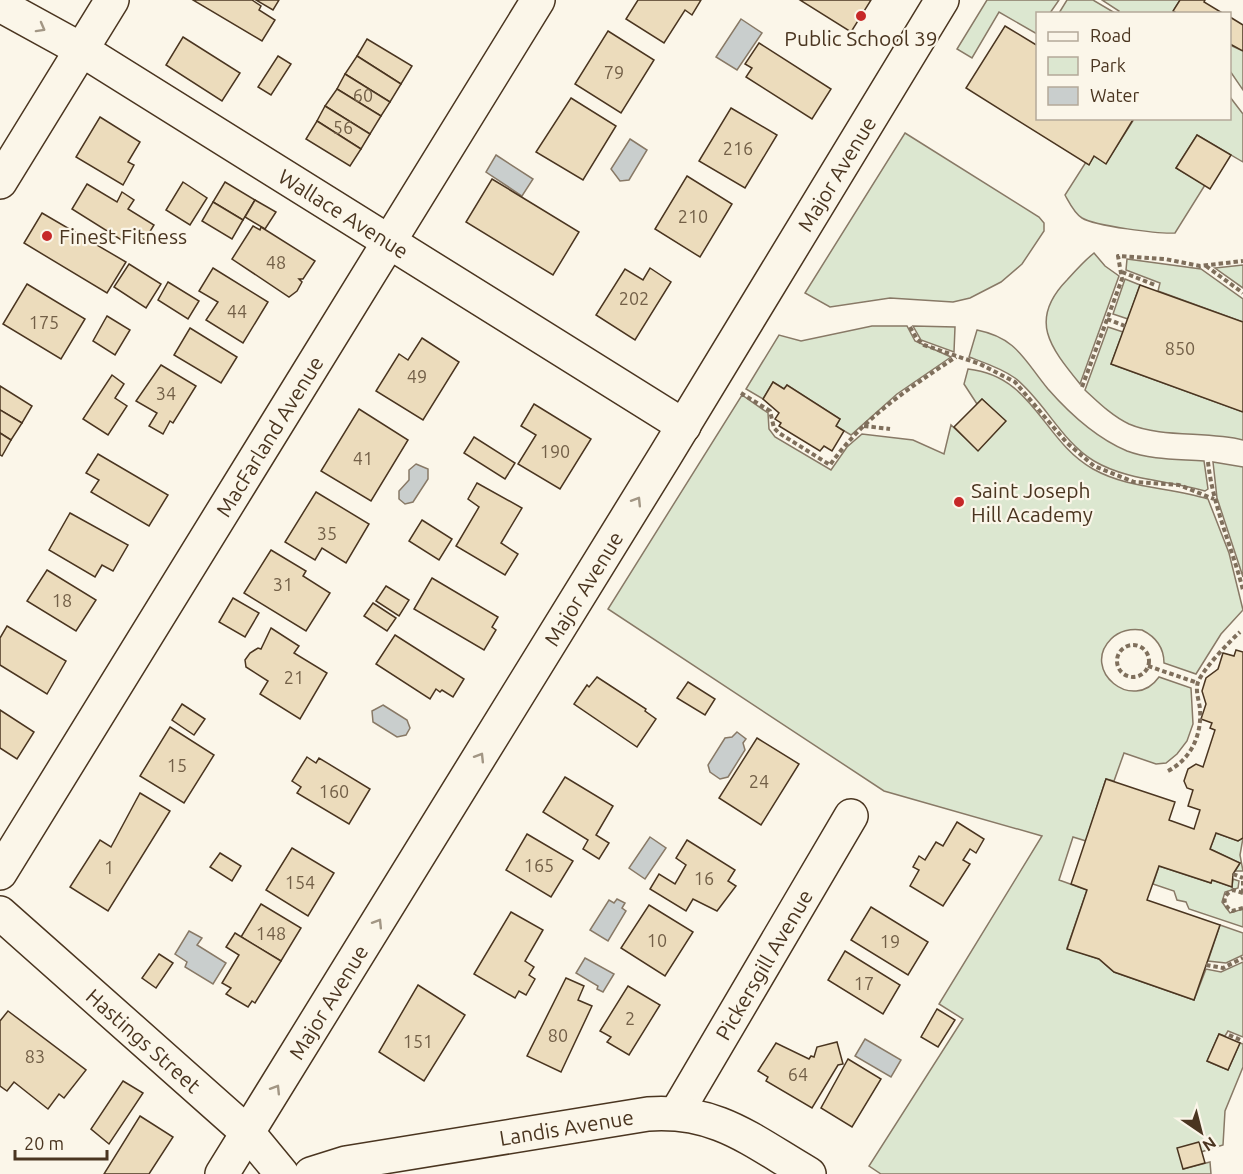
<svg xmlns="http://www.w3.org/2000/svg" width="1243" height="1174" viewBox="0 0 1243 1174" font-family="Ubuntu,sans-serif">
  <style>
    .green { fill: #dce7d0; stroke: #887966; stroke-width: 1.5 }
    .water { fill: #c9cecd; stroke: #887966; stroke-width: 1.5 }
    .building { fill: #ecdcbc; stroke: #4a3520; stroke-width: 1.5 }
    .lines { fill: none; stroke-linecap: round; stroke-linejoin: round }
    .minor-casing { stroke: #4a3520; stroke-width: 36 }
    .path { stroke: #7f6f5c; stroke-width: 4; stroke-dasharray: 4.5 3; stroke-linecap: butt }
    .minor { stroke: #fbf6e9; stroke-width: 33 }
    .oneway { stroke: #a29684 }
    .poi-dot { fill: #c62828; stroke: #fbf6e9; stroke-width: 2 }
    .labels { text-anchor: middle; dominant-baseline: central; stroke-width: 4.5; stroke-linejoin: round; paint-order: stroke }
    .number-label { font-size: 18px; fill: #725f47 }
    .poi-label { font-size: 21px; fill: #4a3520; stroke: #fbf6e9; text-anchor: start }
    .street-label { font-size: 21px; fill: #4a3520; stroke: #fbf6e9 }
  </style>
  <rect width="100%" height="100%" fill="#fbf6e9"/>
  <g class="green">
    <polygon points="987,0 1059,0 1050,13 1038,14 1037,34 999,12 972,58 957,49"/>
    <polygon points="1067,0 1093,0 1115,13 1059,13"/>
    <polygon points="1102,0 1180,0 1174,10 1178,14 1118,13 1119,11"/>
    <polygon points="1230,45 1243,51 1243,90 1230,71"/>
    <path d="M1230 97 1243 114V162L1197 135 1176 168 1205 185 1175 233C1159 234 1095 226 1082 218 1074 213 1069 202 1065 195L1086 162 1089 164 1094 156 1106 163 1134 119 1230 118Z"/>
    <polygon points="905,133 1039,217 1044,223 1044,231 1022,264 1001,282 970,298 953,302 890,298 830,307 805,293"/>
    <path d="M1094 253 1105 266 1119 276 1080 384C1050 347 1028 320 1067 280 1076 270 1084 261 1094 253Z"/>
    <polygon points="1127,259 1201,269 1243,299 1243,322 1158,291 1160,283 1126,270"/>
    <polygon points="1243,265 1243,288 1215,268"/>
    <polygon points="1125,279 1140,285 1128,319 1113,314"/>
    <polygon points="872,326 907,326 915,341 951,357 897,394 851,435 836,426 840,419 787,385 784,389 773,382 763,399 746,389 779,335 801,341"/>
    <polygon points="913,326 955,327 954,352 921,340"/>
    <path d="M1108 327 1123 332 1111 364 1243 412V440C1208 431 1161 438 1129 424 1112 416 1098 402 1085 390Z"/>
    <path d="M977 330C1017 338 1024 360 1048 389 1070 414 1096 438 1127 451 1151 460 1179 459 1204 461L1208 489 1205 491C1168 480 1128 481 1094 461 1061 441 1045 402 1015 378 1001 368 985 363 969 357Z"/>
    <path d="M968 369C1034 376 1042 440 1093 469 1129 489 1170 487 1208 499L1229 553 1243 610 1221 634 1196 674 1164 663C1164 647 1156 637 1142 630 1131 628 1119 631 1111 639 1080 670 1133 714 1159 677L1191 688 1193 724 1187 741 1177 754 1166 763 1156 764 1124 753 1114 781 1106 779 1086 841 1073 837 1059 880 1087 890 1067 948 1099 959 1114 972 1194 1000 1206 969 1221 972 1243 962V1037L1228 1031 1225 1036 1219 1034 1207 1061 1228 1070 1240 1043 1243 1044V1067L1225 1111 1223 1145 1201 1152 1183 1169 1210 1162 1211 1174H881L869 1166 963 1019 939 1004 1042 836 884 791 608 609 742 395 768 413 769 429 775 437 831 470 847 447 862 434 913 440 944 454 951 425 978 450 1005 421 982 399 977 404 964 384Z"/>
    <polygon points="1213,462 1243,467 1243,577 1217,498"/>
    <polygon points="1216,833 1238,841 1243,838 1240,855 1243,871 1235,871 1240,863 1210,849"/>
    <polygon points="1159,866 1211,883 1212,880 1232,887 1233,879 1239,881 1238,888 1225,892 1222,902 1230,913 1243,909 1243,927 1189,909 1186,902 1177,900 1174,891 1153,884"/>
    <polygon points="1220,925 1243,933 1243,955 1226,963 1208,961"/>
  </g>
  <g class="water">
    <polygon points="741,19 762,33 737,70 716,57"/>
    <polygon points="630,139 647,150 629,180 620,181 611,169"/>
    <polygon points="496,155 533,179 522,196 486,172"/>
    <polygon points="416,464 428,469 428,479 413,502 405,504 399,499 399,491 409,480 409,470"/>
    <polygon points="383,705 407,720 410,728 406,735 397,737 373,722 372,711"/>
    <polygon points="737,732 746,739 743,743 745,750 728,777 720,779 710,772 708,765 725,738 732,737"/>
    <polygon points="650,837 666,848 645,879 629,868"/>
    <polygon points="617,899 625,903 622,908 626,911 608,941 590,930 609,900 614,903"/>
    <polygon points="189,931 202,938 197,945 226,963 213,984 185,967 187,962 175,954"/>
    <polygon points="585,958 614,974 603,992 597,989 598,986 576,973"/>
    <polygon points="865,1039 901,1060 891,1077 855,1056"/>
  </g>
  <g class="building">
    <polygon points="193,0 252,0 261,6 259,10 275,20 262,41"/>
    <polygon points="256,0 279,0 273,10"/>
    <polygon points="638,0 701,0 692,15 685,10 664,43 626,19"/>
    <polygon points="800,0 871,0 851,32"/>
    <polygon points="1180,0 1205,0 1204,2 1224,14 1178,14 1173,11"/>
    <polygon points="1230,17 1243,25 1243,51 1230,44"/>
    <polygon points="1005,26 1038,46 1038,118 1134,118 1106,164 1094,156 1089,165 966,88"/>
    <polygon points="608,31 654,60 621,113 575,84"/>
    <polygon points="183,37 240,73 222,101 166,65"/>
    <polygon points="367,39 412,66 401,84 357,56"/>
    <polygon points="759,43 831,89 812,119 746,77 752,68 745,64"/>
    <polygon points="278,56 291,64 271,95 258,87"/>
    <polygon points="357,56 401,84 390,102 345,74"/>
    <polygon points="345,74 390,102 381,116 337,89"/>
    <polygon points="337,89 381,116 370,134 325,106"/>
    <polygon points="571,98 616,126 583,180 536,152"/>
    <polygon points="325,106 370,134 361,149 317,121"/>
    <polygon points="731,108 777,135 745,188 699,161"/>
    <polygon points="100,117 140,142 128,162 134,165 123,185 76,157"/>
    <polygon points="317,121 361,149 350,166 306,139"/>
    <polygon points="1197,135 1231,155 1210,189 1176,168"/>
    <polygon points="687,176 732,204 700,257 655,229"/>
    <polygon points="492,179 579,232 553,275 466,222"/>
    <polygon points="183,182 207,198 190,225 166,210"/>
    <polygon points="225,182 255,200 243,220 213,202"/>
    <polygon points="87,184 117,202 122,192 134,200 128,209 154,225 145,240 130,230 123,241 72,209"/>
    <polygon points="255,200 276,212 265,229 245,217"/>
    <polygon points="213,202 243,220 232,239 202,221"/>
    <polygon points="42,213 126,262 107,293 24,243"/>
    <polygon points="253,226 260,230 261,227 315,261 303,279 299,279 302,282 297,291 289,297 232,259"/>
    <polygon points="129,264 161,284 146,308 114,287"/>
    <polygon points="213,268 268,302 243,343 206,320 218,302 199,291"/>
    <polygon points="650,268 671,282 635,340 596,315 625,269 643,280"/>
    <polygon points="168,282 199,301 188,319 158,300"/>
    <polygon points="27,284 85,319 61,359 3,324"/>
    <polygon points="1140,285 1243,322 1243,412 1111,364"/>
    <polygon points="107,316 130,330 115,355 93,341"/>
    <polygon points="190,328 237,357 221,383 174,355"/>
    <polygon points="422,338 459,362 423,420 376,391 399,354 408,360"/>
    <polygon points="161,365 196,386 173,423 170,421 163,434 149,426 157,413 136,401"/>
    <polygon points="112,375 124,384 115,398 127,406 108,435 83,419"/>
    <polygon points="773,382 784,389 787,385 840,419 836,426 844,431 832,451 824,446 820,451 779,426 781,423 775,419 779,413 763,399"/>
    <polygon points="0,386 32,406 22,423 0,410"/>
    <polygon points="982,399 1006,421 978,451 954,427"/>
    <polygon points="534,404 591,439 560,489 518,464 536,435 521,426"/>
    <polygon points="359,409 408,440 371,501 321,471"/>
    <polygon points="0,410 22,423 11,440 0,433"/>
    <polygon points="0,433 11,440 2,456 0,455"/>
    <polygon points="474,437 515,463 505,479 464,453"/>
    <polygon points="98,454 168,495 149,526 91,492 99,480 86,473"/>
    <polygon points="477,483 522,508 501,543 518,554 505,575 456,546 479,507 468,499"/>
    <polygon points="316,492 369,524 346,563 322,548 315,560 285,542"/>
    <polygon points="70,513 128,545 113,571 102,565 95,577 49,550"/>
    <polygon points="422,520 452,539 439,560 409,541"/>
    <polygon points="271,550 306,571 303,576 330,593 306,631 244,593"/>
    <polygon points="47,570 96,600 76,631 27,601"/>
    <polygon points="432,578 498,617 492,627 496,630 484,650 414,609"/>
    <polygon points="386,586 409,600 399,616 376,601"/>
    <polygon points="233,598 259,613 245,637 219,622"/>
    <polygon points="373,603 396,618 387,631 364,616"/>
    <polygon points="7,626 66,661 47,694 0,665 0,638"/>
    <polygon points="271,628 299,646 294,653 327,673 300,719 260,694 268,681 246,667 245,660 250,653 258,648 261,649"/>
    <polygon points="395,635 464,679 453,697 442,690 440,692 436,689 430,699 376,664"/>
    <polygon points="1236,650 1243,652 1243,838 1238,841 1216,833 1210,849 1240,863 1233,874 1232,887 1212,880 1211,883 1159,866 1147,900 1220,925 1194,1000 1114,972 1099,959 1067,949 1087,890 1071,884 1106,779 1175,802 1169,820 1194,829 1200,810 1188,806 1193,790 1187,788 1184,781 1188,769 1196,764 1203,767 1215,730 1210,728 1212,723 1201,719 1206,704 1202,691 1206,678 1218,669 1223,653 1234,656"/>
    <polygon points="597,677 646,709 645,711 656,719 637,747 574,704 587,685 589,687"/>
    <polygon points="688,682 715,699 705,715 677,698"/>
    <polygon points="182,704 205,719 194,735 172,720"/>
    <polygon points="0,710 34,732 17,759 0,748"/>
    <polygon points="170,727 214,755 184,803 140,776"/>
    <polygon points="757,738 799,764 761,825 719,798"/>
    <polygon points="307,757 316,763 319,758 370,789 349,824 297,793 301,787 292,781"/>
    <polygon points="565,777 613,806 596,835 609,843 599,859 583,849 588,840 543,812"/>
    <polygon points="140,793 170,811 108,911 70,887 100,840 111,847"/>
    <polygon points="957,822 984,839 976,853 970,849 963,860 970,864 943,906 910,886 919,870 913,867 919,856 925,860 936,842 943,846"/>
    <polygon points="527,834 573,861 551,897 506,870"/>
    <polygon points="687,840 735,870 728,881 736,886 717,911 693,899 686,911 650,889 659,874 675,884 686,865 676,858"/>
    <polygon points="292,848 334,873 308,916 266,890"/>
    <polygon points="220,853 241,866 232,881 210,867"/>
    <polygon points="261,904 301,928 281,961 241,937"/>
    <polygon points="649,905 693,932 665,976 621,948"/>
    <polygon points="871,907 928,942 908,975 851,940"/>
    <polygon points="511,912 543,930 525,961 534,967 529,975 535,979 526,995 519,991 515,998 474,974"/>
    <polygon points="235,933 281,961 255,1003 252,1001 248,1007 226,994 231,988 222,983 239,955 226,947"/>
    <polygon points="845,951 900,985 883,1014 828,980"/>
    <polygon points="159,954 173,963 156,988 142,978"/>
    <polygon points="566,978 584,986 578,1000 592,1006 561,1072 527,1056"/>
    <polygon points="418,985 465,1015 424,1081 379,1052"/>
    <polygon points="628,986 660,1005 629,1055 607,1042 611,1037 600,1031"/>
    <polygon points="937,1009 955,1020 938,1047 921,1037"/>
    <polygon points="8,1011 86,1070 64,1098 59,1094 48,1109 14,1082 7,1091 0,1086 0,1021"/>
    <polygon points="1219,1034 1240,1043 1228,1070 1207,1061"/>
    <polygon points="837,1042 843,1064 838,1065 812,1108 766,1081 768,1077 758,1071 776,1043 809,1059 811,1056 814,1057 817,1047"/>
    <polygon points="848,1059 881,1079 852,1127 821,1108"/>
    <polygon points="123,1081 143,1093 109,1144 91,1129"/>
    <polygon points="140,1116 173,1137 149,1174 104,1174"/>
    <polygon points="1199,1142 1205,1163 1183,1169 1177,1148"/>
  </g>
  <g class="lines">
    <g class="minor-casing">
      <g id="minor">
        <path id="s1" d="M0 5 82 50 684 426"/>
        <polyline points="0,182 112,0"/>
        <path id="s2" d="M0 873 538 0"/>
        <path id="s3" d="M0 913 249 1134 282 1174"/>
        <path id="s4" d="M677 1112 851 816"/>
        <path id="s5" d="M222 1174 665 456 942 0"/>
        <path id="s6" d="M311 1174 346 1163 648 1114C717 1109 752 1141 809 1174"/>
      </g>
    </g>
    <g class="path">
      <polyline points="1206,266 1243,293"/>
      <polyline points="1122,272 1155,285"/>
      <polyline points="1107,319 1125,326"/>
      <polyline points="910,327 917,339 924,345 980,364 1015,382 1067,443 1094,466 1134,482 1179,485 1214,499"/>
      <polyline points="1082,387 1122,279 1118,256 1165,259 1200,266 1243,261"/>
      <path d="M741 393 770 411 774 428 779 433 830 465C863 418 909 388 956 357"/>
      <polyline points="864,426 890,429"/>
      <path d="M1208 462C1213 507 1232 547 1243 590"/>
      <circle cx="1133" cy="661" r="16"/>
      <polyline points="1148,666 1198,683"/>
      <path d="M1168 771C1191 759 1202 735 1200 709 1199 700 1195 691 1198 682 1204 668 1228 643 1240 632"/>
      <polyline points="1233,874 1243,878"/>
      <path d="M1243 893 1233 890C1222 895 1222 905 1232 911L1243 908"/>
      <polyline points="1243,893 1243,878"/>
      <polyline points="1206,965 1223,968 1243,958"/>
      <polyline points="1229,1035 1243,1041"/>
    </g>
    <use href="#minor" class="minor"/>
  </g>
  <defs><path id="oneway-chevron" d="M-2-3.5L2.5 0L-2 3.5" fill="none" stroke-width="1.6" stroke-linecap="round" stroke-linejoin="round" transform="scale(1.5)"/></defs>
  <g class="oneway">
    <use href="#oneway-chevron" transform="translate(41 28) rotate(29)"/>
    <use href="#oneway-chevron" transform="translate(637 501) rotate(-58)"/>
    <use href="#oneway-chevron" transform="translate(480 757) rotate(-58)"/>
    <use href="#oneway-chevron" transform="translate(378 923) rotate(-58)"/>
    <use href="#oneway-chevron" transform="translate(276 1089) rotate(-58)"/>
  </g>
  <g class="poi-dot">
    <circle cx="861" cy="16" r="6"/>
    <circle cx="47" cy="236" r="6"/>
    <circle cx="959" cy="502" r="6"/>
  </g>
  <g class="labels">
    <g class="number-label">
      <text x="614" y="72">79</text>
      <text x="363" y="95">60</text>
      <text x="343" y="127">56</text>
      <text x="738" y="148">216</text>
      <text x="693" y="216">210</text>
      <text x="276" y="262">48</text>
      <text x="634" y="298">202</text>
      <text x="237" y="311">44</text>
      <text x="44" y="322">175</text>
      <text x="1180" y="348">850</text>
      <text x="417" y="376">49</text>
      <text x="166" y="393">34</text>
      <text x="555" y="451">190</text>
      <text x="363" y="458">41</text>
      <text x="327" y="533">35</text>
      <text x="283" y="584">31</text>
      <text x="62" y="600">18</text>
      <text x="294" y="677">21</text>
      <text x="177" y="765">15</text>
      <text x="759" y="781">24</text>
      <text x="334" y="791">160</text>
      <text x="539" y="865">165</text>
      <text x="109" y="867">1</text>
      <text x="704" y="878">16</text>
      <text x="300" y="882">154</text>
      <text x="271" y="933">148</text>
      <text x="657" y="940">10</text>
      <text x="890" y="941">19</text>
      <text x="864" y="983">17</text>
      <text x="630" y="1018">2</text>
      <text x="558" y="1035">80</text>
      <text x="418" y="1041">151</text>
      <text x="35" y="1056">83</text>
      <text x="798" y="1074">64</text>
    </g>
    <g class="poi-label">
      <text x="861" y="38" text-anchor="middle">Public School 39</text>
      <text x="59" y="236">Finest Fitness</text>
      <text x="971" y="490">Saint Joseph<tspan x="971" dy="24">Hill Academy</tspan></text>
    </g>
    <g class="street-label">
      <text stroke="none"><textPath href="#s5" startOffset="1174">Major Avenue</textPath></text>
      <text stroke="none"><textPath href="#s1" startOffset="402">Wallace Avenue</textPath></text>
      <text stroke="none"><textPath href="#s2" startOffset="513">MacFarland Avenue</textPath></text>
      <text stroke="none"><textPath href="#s5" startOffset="688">Major Avenue</textPath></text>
      <text stroke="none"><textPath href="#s4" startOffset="171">Pickersgill Avenue</textPath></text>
      <text stroke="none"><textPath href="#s5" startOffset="202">Major Avenue</textPath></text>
      <text stroke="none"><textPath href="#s3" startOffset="192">Hastings Street</textPath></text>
      <text stroke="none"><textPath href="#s6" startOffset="260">Landis Avenue</textPath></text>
    </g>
  </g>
  <rect x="1036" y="12" width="195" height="108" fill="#fbf6e9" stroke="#b4a999" stroke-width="1.5"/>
  <rect x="1048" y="32" width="30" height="9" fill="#fbf6e9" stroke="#b4a999" stroke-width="1.5"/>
  <text x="1090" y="42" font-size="18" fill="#4a3520">Road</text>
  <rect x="1048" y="57" width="30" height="18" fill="#dce7d0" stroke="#b4a999" stroke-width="1.5"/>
  <text x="1090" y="72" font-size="18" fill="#4a3520">Park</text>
  <rect x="1048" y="87" width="30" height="18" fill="#c9cecd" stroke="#b4a999" stroke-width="1.5"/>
  <text x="1090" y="102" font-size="18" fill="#4a3520">Water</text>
  <g transform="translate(1201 1132) rotate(145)" stroke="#fbf6e9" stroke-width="4.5" paint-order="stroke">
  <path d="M0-4.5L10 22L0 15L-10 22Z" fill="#4a3520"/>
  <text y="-9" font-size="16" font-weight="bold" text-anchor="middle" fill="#4a3520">N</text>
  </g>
  <path d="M15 1150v9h92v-9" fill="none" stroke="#4a3520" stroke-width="3"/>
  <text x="24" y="1150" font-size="18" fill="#4a3520" stroke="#fbf6e9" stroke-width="4.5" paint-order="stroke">20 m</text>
</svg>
